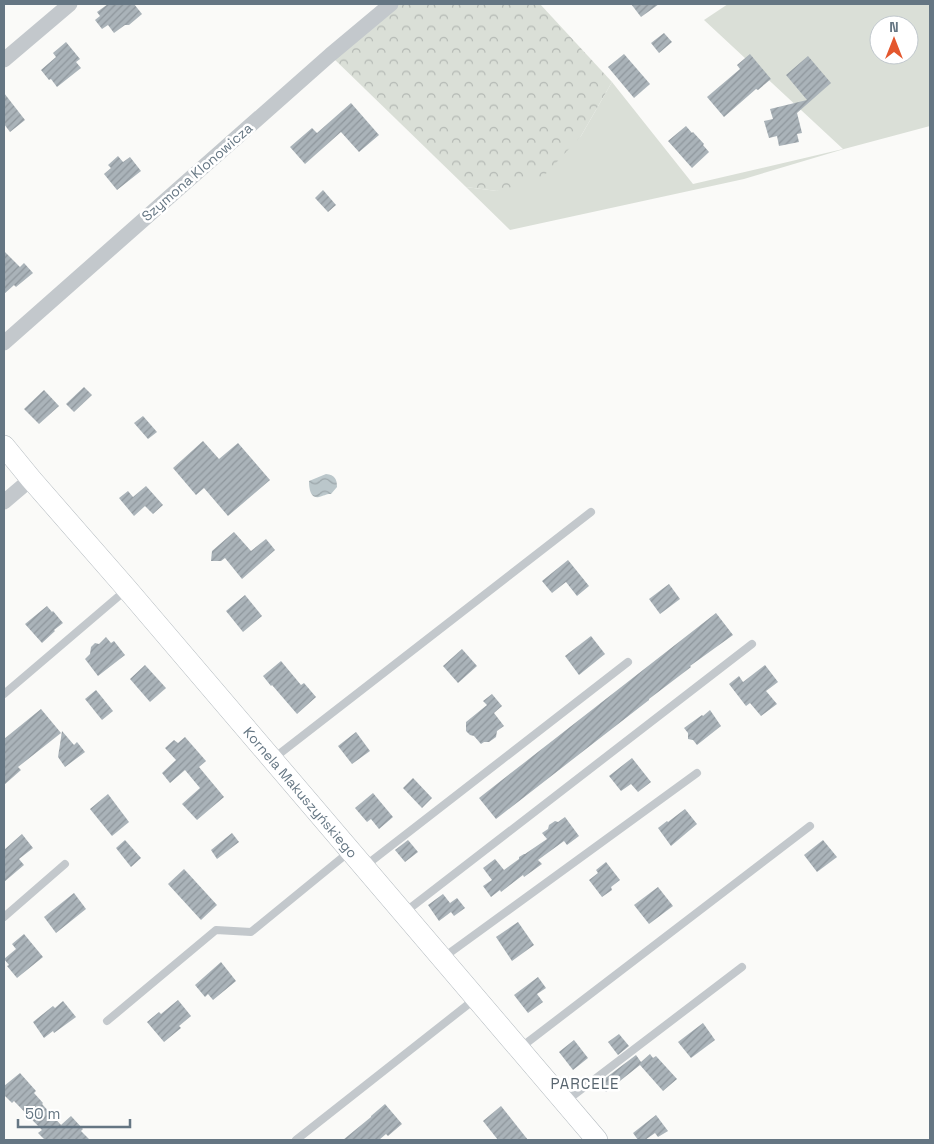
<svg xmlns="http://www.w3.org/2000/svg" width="934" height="1144" viewBox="0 0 934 1144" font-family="'Space Grotesk',sans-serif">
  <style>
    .green { fill: #dadfd7; fill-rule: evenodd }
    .forest { fill: url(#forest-crowns) }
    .water { fill: url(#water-waves) }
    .building { fill: url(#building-hatch) }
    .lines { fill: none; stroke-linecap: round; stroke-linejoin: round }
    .secondary-casing { stroke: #b3babf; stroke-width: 22 }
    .lane { stroke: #c3c8cc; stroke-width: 8 }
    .street { stroke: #c3c8cc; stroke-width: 15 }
    .secondary { stroke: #fff; stroke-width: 21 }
    .labels { text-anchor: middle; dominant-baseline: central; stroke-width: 5; stroke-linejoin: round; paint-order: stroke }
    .street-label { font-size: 14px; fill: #657683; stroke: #fff }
    .neighbourhood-label { font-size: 15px; letter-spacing: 1px; fill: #57646e; stroke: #fff }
  </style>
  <defs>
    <pattern id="forest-crowns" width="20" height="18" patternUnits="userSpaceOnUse" patternTransform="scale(1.25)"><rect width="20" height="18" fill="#dadfd7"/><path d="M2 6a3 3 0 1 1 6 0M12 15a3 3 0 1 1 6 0" fill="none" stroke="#b4b9b4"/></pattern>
    <pattern id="water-waves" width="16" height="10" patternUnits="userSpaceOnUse" patternTransform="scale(1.25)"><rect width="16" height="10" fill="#bbc7cb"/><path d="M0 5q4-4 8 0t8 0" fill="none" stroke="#9ca6aa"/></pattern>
    <pattern id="building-hatch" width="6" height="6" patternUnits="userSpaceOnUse" patternTransform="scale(1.25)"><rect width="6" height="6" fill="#aab3b9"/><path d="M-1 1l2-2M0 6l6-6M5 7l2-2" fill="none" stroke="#8e969c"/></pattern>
  </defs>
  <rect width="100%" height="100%" fill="#fafaf8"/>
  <path class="green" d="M728 4H930V126L844 149 744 179 510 230 466 187 497 191 581 136 612 82 693 184 843 149 704 20ZM879 25H909V55H879Z"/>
  <polygon class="forest" points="391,4 540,4 612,82 581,136 541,179 497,191 466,187 330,55"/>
  <path class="water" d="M326 474C335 475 337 479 337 487L331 494C325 494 324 496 319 497 310 499 309 487 309 481Z"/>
  <g class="building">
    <polygon points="108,4 134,4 142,14 129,25 125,25 114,33 108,25 102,29 95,20 100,16 97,12"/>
    <polygon points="631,4 659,4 641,17"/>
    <polygon points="664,33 672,42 659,53 651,43"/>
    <polygon points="66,42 80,59 76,62 81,68 57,87 51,79 49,80 41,70 56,57 53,53"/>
    <polygon points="624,54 650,84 634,98 608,67"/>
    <polygon points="750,54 771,79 758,90 756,89 724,117 707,97 740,69 737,65"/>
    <polygon points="808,56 831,83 797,113 802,133 797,134 799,142 779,146 777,136 769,138 764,121 773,119 770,109 807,100 786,75"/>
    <polygon points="4,93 25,120 10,132 4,124"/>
    <polygon points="351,103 379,135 359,152 341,132 305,164 290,147 312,128 317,133"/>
    <polygon points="686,126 692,133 693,132 704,144 703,145 709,152 692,168 668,141"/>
    <polygon points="118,156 123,162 130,157 141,171 117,190 104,174 111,168 108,165"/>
    <polygon points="323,190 336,205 328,212 315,198"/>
    <polygon points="4,251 20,267 24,263 33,273 16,287 14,285 4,294"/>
    <polygon points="84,387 92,395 74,412 66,404"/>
    <polygon points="44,390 59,406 39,424 24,409"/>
    <polygon points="143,416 157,432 148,439 134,423"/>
    <polygon points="203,441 219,459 238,443 270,480 228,516 204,488 196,495 173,468"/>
    <polygon points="146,486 163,505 153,514 145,506 134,516 119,498 128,491 133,497"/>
    <polygon points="234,532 251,551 266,539 275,550 242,579 225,558 221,561 211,561 212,551"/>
    <polygon points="568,560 589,586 577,596 566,582 552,593 542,581"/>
    <polygon points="669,584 680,599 660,614 649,599"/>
    <polygon points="245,595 262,616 243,632 226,611"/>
    <polygon points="47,606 52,612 53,611 63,623 54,630 55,631 42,643 25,624"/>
    <polygon points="716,613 733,635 690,666 691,667 649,699 649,700 496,819 479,798"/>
    <polygon points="591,636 605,654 579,675 565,656"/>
    <polygon points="106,637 111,643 114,641 125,655 98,676 85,659 90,654 91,647 95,643 99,644"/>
    <polygon points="462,649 477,666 458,683 443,666"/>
    <polygon points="281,661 301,685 304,683 316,697 297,714 272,685 271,686 263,676"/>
    <polygon points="145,665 166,688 150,702 130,679"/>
    <polygon points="765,665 778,682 766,691 777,704 761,716 750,703 746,706 729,684 739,676 743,682"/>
    <polygon points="96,690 113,711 102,720 85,699"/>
    <polygon points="492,694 502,706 494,713 504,726 497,731 496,737 489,742 484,742 481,744 474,736 470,735 466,731 466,722 487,705 483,701"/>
    <polygon points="41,709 61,733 18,767 21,770 4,785 4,739"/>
    <polygon points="710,710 721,726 697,745 693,740 688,739 688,733 684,728 702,715 703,716"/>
    <polygon points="62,731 74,745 77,742 85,752 65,767 58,757"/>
    <polygon points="356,732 370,751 352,764 338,746"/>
    <polygon points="185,737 206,761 199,767 224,797 197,820 182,804 200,788 185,770 170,783 162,773 176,760 165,748 174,740 178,743"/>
    <polygon points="632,758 651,782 638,792 631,784 621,791 609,776"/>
    <polygon points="413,778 432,798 422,808 403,788"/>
    <polygon points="373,793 393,817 379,829 371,819 367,822 355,808"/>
    <polygon points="108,794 129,822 112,836 90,809"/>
    <polygon points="685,809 697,824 671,846 658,828 667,821 668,822"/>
    <polygon points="565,817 579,836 567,845 564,841 538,860 542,864 524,877 523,875 501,892 500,890 491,897 483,886 492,880 483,868 495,859 504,870 519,859 519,857 524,854 525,854 547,839 542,833 548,829 549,825 555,821 558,822"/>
    <polygon points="232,833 239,842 217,859 211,850"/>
    <polygon points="22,834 33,848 19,859 24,865 4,882 4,850"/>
    <polygon points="125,840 141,858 131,867 116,848"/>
    <polygon points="408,840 418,852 405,862 395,850"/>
    <polygon points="823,840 837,857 817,872 804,855"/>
    <polygon points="606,862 620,880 611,887 612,890 602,897 589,880 598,873 596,870"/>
    <polygon points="184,869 217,905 201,920 168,884"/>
    <polygon points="658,887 673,906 649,924 634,905"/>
    <polygon points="74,893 86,909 56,933 44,917"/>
    <polygon points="443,894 450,903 457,898 465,908 454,916 451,912 439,921 428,905"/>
    <polygon points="518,922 534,945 512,961 496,937"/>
    <polygon points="24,934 43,957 17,978 7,966 9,965 4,959 16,949 12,944"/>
    <polygon points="221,962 236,981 213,1000 208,994 205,997 195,985"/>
    <polygon points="538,977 546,988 537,994 543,1002 528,1013 514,995"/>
    <polygon points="178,1000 191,1016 179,1026 181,1028 164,1042 147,1022 159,1012 161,1014"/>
    <polygon points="63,1001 76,1017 54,1033 53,1031 44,1038 33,1022 53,1006 55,1008"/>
    <polygon points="703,1023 715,1040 691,1058 678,1042"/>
    <polygon points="619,1034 629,1046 618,1055 608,1042"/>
    <polygon points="574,1040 588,1058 573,1070 559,1052"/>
    <polygon points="650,1054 653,1058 656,1056 677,1079 663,1091 640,1065 606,1092 599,1083 636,1055 641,1062"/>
    <polygon points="20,1073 36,1091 34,1093 43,1103 42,1104 61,1125 71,1116 83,1129 81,1131 90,1140 45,1140 38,1133 42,1130 14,1101 12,1103 4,1095 4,1086"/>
    <polygon points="385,1104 402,1124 388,1136 386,1134 379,1140 343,1140 371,1117 371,1116"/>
    <polygon points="501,1106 528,1140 498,1140 483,1121"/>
    <polygon points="656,1115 668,1131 658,1137 655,1133 645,1140 638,1140 633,1133"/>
  </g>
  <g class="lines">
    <g class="secondary-casing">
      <g id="secondary">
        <path id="s1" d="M4 446 31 479 127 589 597 1140"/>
      </g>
    </g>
    <g class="lane">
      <polyline points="4,694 126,590"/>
      <polyline points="274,758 591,512"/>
      <polyline points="365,866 628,662"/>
      <polyline points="405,912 752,644"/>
      <polyline points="4,917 65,864"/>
      <polyline points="444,957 697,773"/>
      <polyline points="107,1021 216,930 251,932 349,852"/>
      <polyline points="520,1048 810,826"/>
      <polyline points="566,1101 742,967"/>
      <polyline points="296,1140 475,999"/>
    </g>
    <g class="street">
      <polyline points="4,60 70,4"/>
      <polyline points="4,343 330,55 391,4"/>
      <polyline points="4,502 31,479"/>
    </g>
    <use href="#secondary" class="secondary"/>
  </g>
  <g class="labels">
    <g class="street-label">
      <text transform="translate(197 172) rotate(-41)">Szymona Klonowicza</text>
      <text stroke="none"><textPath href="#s1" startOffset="456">Kornela Makuszyńskiego</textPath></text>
    </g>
    <g class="neighbourhood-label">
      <text x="585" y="1083">PARCELE</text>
    </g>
  </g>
  <rect width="934" height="1144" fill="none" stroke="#657683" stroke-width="10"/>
  <g transform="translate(894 40)"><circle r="24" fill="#ffffff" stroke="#c1c8cd"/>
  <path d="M0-4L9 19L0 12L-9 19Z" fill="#e4572e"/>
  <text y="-8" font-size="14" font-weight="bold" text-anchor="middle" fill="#657683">N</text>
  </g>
  <path d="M18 1119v8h112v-8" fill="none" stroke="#657683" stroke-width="2.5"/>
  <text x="25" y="1119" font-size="15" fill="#657683" stroke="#ffffff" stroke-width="4" paint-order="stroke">50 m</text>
</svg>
